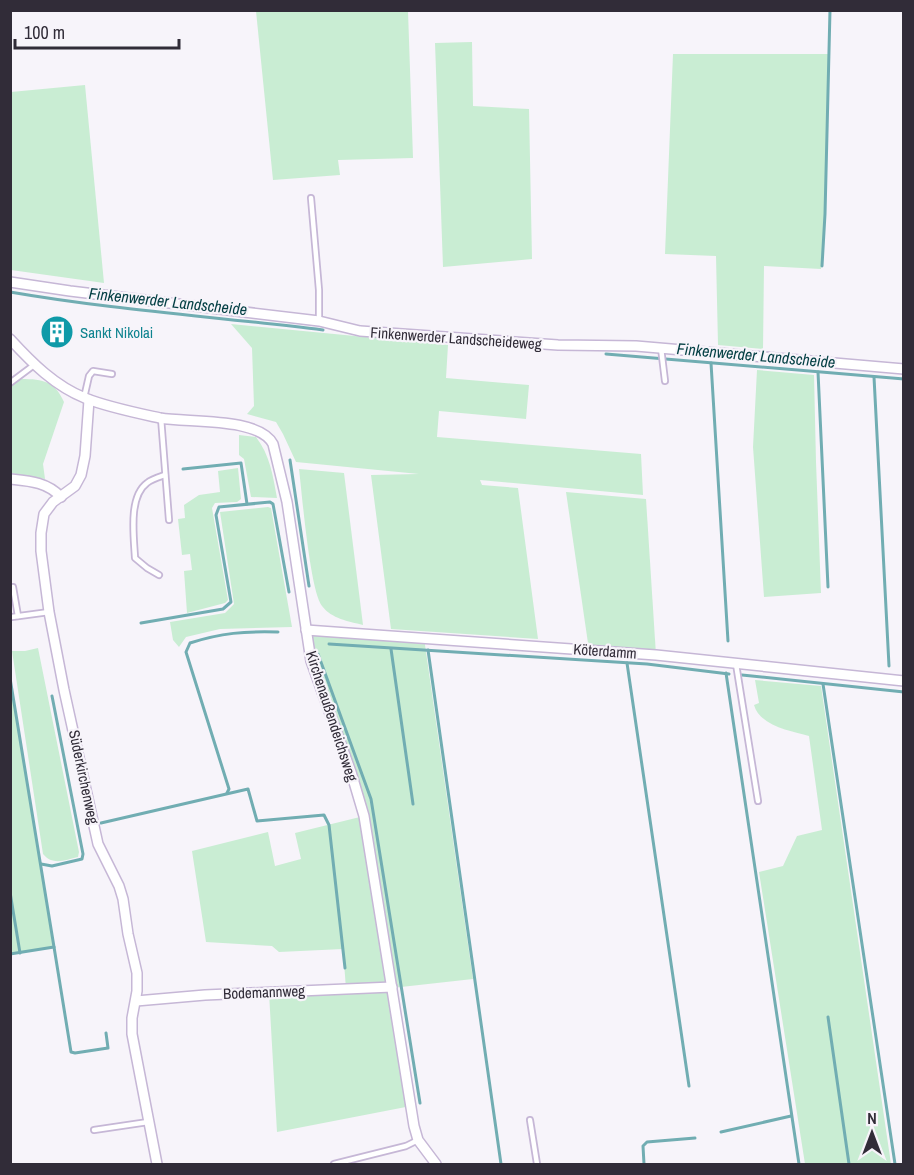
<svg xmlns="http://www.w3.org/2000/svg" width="914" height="1175" viewBox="0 0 914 1175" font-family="'Archivo Narrow',sans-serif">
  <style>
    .green { fill: #c9edd3 }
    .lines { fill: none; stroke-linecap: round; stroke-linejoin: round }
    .stream { stroke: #71adb2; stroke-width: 3 }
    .service-casing { stroke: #c6b7d6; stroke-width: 8 }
    .minor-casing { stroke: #c6b7d6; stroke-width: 12 }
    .service { stroke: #fff; stroke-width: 4.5 }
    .minor { stroke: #fff; stroke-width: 9 }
    .labels { text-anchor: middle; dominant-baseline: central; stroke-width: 4.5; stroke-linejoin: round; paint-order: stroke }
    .culture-label { font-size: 15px; fill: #0d838f; stroke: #f7f4fa; text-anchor: start }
    .street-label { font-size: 15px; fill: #312c38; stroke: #f7f4fa }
    .water-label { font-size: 16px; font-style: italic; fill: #054045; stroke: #f7f4fa }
  </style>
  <rect width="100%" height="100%" fill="#f7f4fa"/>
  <g class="green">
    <polygon points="256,11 408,11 413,158 338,160 340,175 273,180"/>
    <polygon points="472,42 473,106 529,109 532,259 443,267 435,43"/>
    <polygon points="673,54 829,54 825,214 821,269 764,266 763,349 718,345 716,256 665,254"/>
    <polygon points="85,85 104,283 11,270 11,92"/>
    <polygon points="231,324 448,345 446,378 529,385 526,419 439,411 437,437 641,454 643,495 480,480 482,485 518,488 538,639 391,629 371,475 419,474 296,462 283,434 276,422 247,414 254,406 252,348"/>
    <polygon points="757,370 814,375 816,462 821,593 764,597 753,447"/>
    <path d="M17 379C40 379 54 379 64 402L43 464 45 479 11 473V383Z"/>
    <path d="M239 435 256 437C270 455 273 476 277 498L251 497 244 459 239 455Z"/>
    <polygon points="238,468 241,499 237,502 215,503 212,508 228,600 225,603 187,613 184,571 192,570 190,554 182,555 178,519 185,518 184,505 199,495 220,492 218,471"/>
    <path d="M299 469 344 473 363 625C348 621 332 619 322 606 310 591 302 494 299 469Z"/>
    <polygon points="566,492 646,499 656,655 589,650"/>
    <polygon points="268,507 271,508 292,627 220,629 186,637 179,647 173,640 170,622 225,613 234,604 220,512"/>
    <polygon points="306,630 424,638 473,979 392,988 411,1106 277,1132 269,993 346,989 343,949 279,952 272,946 206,942 192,851 268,832 275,866 301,859 295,833 364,816 311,661"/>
    <path d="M38 648 79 852 78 857C65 860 53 866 43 854L12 651H25Z"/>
    <polygon points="10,678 54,947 11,954 10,954"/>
    <path d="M755 680 821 686 891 1164H805L759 872 783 866 797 836 822 830 809 736C791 731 760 726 754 705L759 703Z"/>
  </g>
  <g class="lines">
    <g class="stream">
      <polyline points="822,266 825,214 830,10"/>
      <path d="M10 292C114 310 219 317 323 330"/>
      <polyline points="606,354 904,379"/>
      <polyline points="711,363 728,641"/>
      <polyline points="818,372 828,587"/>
      <polyline points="874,377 889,666"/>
      <polyline points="290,460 309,586"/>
      <polyline points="183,469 241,463 247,504"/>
      <polyline points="141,623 223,609 231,602 216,515 219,507 270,502 273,504 289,592"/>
      <polyline points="329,644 647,664 729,674"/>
      <polyline points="391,649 413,804"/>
      <polyline points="428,650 501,1164"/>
      <polyline points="318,654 371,799 420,1103"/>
      <polyline points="627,663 689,1086"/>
      <polyline points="726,673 799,1164"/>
      <polyline points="742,675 904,692"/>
      <polyline points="10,678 54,947"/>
      <polyline points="823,684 895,1164"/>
      <path d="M227 793 229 789 186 652 190 643C221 633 245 631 278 632"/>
      <polyline points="101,823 248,789 257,821 324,815 329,825 345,968"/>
      <polyline points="41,864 52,866 82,859 83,854 52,696"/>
      <polyline points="10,892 20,953"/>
      <polyline points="10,954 54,947 71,1052 75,1053 108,1048 106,1033"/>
      <polyline points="828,1017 849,1164"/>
      <polyline points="721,1132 791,1116"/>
      <polyline points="644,1164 643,1146 647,1142 695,1138"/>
    </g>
    <g class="service-casing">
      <g id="service">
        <polyline points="311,198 319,290 319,321"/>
        <polyline points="661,348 665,381"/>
        <polyline points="10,383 34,365"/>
        <polyline points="84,398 89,376 93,371 112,374"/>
        <polyline points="161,418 169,520"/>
        <path d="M159 575 147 568 135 558C134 537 128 497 147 483 152 479 159 477 165 475"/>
        <polyline points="13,587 18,616"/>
        <polyline points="12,617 49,612"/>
        <polyline points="736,664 758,801"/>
        <polyline points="530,1120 537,1164"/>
        <polyline points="94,1130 148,1122"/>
        <polyline points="334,1164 406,1146 418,1140"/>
      </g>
    </g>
    <g class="minor-casing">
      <g id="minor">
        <polyline points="10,282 70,291 319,321 360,331 558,345 636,346 904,369"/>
        <path d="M10 339C32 363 55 386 85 398 107 407 137 413 160 418 188 423 259 417 273 444L287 502 311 661 351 772 364 816 414 1126 418 1140 436 1164"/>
        <polyline points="89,400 85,456 81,475 75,486 53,502 44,514 41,533 41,551 49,612 64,690 98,844 119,886 123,899 128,934 137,973 137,991 132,1018 132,1034 157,1164"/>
        <path d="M10 479C30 481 47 482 61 497"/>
        <polyline points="306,630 656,655 904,681"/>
        <polyline points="136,1001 205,995 392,987"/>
      </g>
    </g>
    <use href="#service" class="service"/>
    <use href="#minor" class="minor"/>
  </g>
  <defs>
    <g id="building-disc" transform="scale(1.725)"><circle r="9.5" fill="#0f9aa8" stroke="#f7f4fa"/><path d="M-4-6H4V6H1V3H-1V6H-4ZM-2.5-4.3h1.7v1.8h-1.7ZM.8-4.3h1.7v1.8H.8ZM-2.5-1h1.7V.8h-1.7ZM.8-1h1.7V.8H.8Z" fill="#fff"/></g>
  </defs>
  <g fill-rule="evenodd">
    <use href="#building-disc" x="57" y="332"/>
  </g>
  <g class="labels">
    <g class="culture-label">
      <text x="80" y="332">Sankt Nikolai</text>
    </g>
    <g class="street-label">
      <text transform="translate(456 338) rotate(4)">Finkenwerder Landscheideweg</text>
      <text transform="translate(605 651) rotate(4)">Köterdamm</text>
      <text transform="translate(332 716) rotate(72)">Kirchenaußendeichsweg</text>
      <text transform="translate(84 777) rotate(78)">Süderkirchenweg</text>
      <text transform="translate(264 992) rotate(-2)">Bodemannweg</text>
    </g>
    <g class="water-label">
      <text transform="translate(168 301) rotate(6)">Finkenwerder Landscheide</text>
      <text transform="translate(756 355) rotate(5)">Finkenwerder Landscheide</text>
    </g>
  </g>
  <rect width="914" height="1175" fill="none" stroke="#312c38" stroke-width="24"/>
  <g transform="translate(872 1133)" stroke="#f7f4fa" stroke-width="4.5" paint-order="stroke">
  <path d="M0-4.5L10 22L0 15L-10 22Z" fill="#312c38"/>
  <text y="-9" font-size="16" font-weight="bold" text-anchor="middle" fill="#312c38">N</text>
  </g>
  <path d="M15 39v9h164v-9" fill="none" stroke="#312c38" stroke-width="3"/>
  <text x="24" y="39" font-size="18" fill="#312c38" stroke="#f7f4fa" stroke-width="4.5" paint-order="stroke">100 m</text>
</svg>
